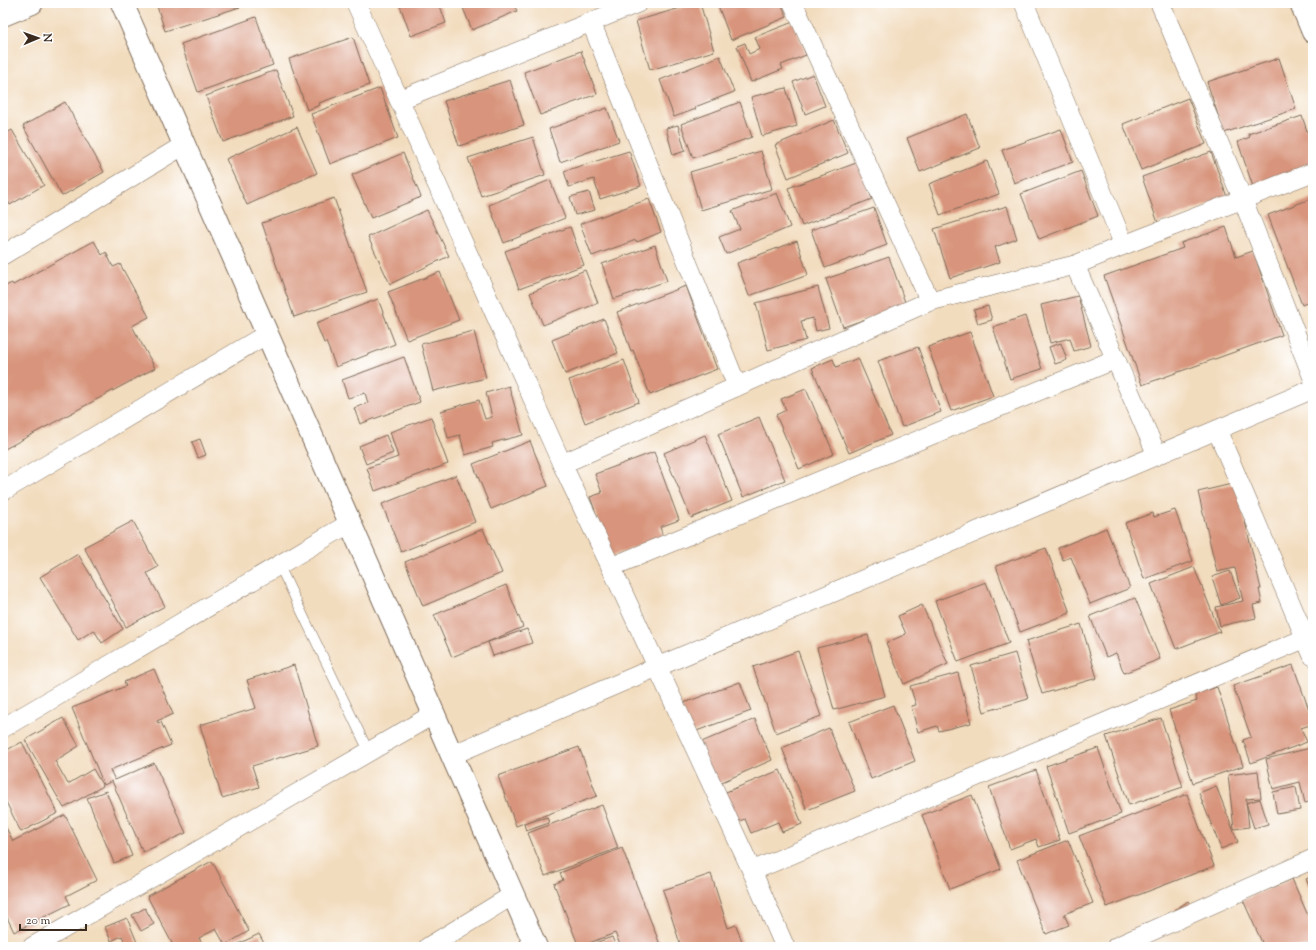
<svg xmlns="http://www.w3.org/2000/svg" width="1316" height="950" viewBox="0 0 1316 950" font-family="'Sorts Mill Goudy',serif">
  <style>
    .building { fill: #d8947c }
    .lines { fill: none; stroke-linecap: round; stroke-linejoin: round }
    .service-casing { stroke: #7b6856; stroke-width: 10 }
    .minor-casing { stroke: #7b6856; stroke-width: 20 }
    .tertiary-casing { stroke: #7b6856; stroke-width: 24 }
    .service { stroke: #fff; stroke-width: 9 }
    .minor { stroke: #fff; stroke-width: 19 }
    .tertiary { stroke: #fff; stroke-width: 22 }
  </style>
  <rect width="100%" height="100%" fill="#fff"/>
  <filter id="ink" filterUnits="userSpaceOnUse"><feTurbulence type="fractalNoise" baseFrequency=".025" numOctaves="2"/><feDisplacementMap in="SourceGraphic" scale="8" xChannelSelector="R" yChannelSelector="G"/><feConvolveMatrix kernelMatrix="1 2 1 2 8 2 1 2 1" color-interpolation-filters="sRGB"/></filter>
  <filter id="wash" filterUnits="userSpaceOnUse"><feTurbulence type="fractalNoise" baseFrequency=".012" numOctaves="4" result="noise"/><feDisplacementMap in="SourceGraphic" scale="16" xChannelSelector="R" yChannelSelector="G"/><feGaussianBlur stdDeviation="0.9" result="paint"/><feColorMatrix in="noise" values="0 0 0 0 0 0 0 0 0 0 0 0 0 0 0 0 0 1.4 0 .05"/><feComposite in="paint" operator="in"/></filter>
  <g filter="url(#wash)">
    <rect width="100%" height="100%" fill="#f2dcbe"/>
    <g id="blocks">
      <g class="building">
        <polygon points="156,3 239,3 240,7 165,31"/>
        <polygon points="399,3 439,3 446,23 411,36"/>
        <polygon points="461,3 513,3 517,11 472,30"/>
        <polygon points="697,3 700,3 714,51 650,70 636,21"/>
        <polygon points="717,3 781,3 787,17 731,40"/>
        <polygon points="256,17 273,65 198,92 181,44"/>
        <polygon points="793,22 806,55 781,65 783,69 751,82 737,46 745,43 749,54 760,49 755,37"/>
        <polygon points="353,37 369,85 319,103 320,105 307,110 289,59"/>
        <polygon points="581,51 597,94 540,115 524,72"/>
        <polygon points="720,56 734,92 695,107 696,109 674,117 660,80"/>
        <polygon points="1279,58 1296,109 1224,133 1207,82"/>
        <polygon points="276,70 293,116 223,142 206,96"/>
        <polygon points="813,74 825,106 805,114 793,82"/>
        <polygon points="510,80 524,125 459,146 444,101"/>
        <polygon points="380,88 398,138 330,164 311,114"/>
        <polygon points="786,88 797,126 762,136 751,97"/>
        <polygon points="1188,98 1206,144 1141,170 1123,124"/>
        <polygon points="65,102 104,172 62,196 23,126"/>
        <polygon points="740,102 752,137 693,158 681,124"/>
        <polygon points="607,108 619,141 560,162 549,129"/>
        <polygon points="967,114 980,148 920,172 907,138"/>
        <polygon points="1302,116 1313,149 1313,169 1254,190 1238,142 1250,137 1248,134"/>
        <polygon points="834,120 848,153 788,178 775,145"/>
        <polygon points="678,125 685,151 673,155 666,128"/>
        <polygon points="297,127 317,173 247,205 226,159"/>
        <polygon points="1061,129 1073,162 1014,183 1002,150"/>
        <polygon points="12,130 44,185 10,205 3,192 3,135"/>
        <polygon points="533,137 545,175 481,196 468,158"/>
        <polygon points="629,151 641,186 600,199 594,179 569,187 564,171"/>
        <polygon points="761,151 772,189 701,210 690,172"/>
        <polygon points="1211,152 1227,197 1158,223 1142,177"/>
        <polygon points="403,153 421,197 371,218 352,175"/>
        <polygon points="987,161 999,194 940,215 929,184"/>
        <polygon points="859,162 872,199 802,226 788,188"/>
        <polygon points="1081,171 1098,216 1039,239 1021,194"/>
        <polygon points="550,180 565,218 504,243 489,205"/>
        <polygon points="589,192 595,210 575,215 570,197"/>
        <polygon points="777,193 790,227 726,254 719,237 740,229 732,211"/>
        <polygon points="334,198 367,292 294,317 262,223"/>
        <polygon points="1313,198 1313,300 1302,305 1268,215"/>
        <polygon points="649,199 661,232 637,242 636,240 592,256 580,224"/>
        <polygon points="1007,206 1017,239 995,247 1000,262 950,278 934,229"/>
        <polygon points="874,208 887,245 825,268 811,230"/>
        <polygon points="427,210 449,256 390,284 368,237"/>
        <polygon points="570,227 584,265 519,289 505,251"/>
        <polygon points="1226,227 1236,257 1253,251 1282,335 1142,385 1104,276 1183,248 1181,243"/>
        <polygon points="94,241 102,255 106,252 113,267 120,264 149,317 132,326 155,368 3,450 3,287 12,283 13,285"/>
        <polygon points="797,241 808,275 749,296 737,263"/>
        <polygon points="655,245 667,281 614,299 602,264"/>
        <polygon points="889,257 906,305 843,327 826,279"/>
        <polygon points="585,270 598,303 543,325 530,293"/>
        <polygon points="440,272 459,320 407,340 388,292"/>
        <polygon points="686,286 717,369 650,395 633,350 631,351 617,312"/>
        <polygon points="818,287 829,328 816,331 813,318 801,321 806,340 768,350 756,303"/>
        <polygon points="1078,296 1091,346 1074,351 1070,338 1050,343 1041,305"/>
        <polygon points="378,299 395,344 336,367 326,342 324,343 316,323"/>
        <polygon points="988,306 992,320 978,324 974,310"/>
        <polygon points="1025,316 1042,369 1010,379 993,327"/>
        <polygon points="604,319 618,353 565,374 552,340"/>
        <polygon points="474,331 486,378 433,391 421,344"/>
        <polygon points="970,332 993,396 951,411 928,347"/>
        <polygon points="1061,343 1067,360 1055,364 1049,347"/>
        <polygon points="918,347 941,412 902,427 878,361"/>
        <polygon points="404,357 420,402 360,424 354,408 368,403 365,393 348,398 342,380"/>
        <polygon points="858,358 891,435 849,453 812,368 833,359 836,367"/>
        <polygon points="624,360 639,402 585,423 569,380"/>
        <polygon points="509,386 523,435 492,443 493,447 465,455 460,435 448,438 441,411 479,400 485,419 492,417 486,393"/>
        <polygon points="806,389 834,454 799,469 776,415 786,410 781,399"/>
        <polygon points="431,417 448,464 375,491 367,468 398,457 390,432"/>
        <polygon points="759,417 785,480 743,497 718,434"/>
        <polygon points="386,435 393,453 366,464 359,446"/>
        <polygon points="705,435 732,501 691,518 664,453"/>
        <polygon points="200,439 206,455 198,458 192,442"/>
        <polygon points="530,441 548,486 491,509 473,464"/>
        <polygon points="654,452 679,520 660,527 663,537 612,556 590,497 602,493 595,474"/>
        <polygon points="456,475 475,522 401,552 382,504"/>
        <polygon points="1236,483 1261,589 1259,589 1262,603 1253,605 1256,618 1220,626 1216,607 1243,601 1235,568 1217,572 1198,492"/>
        <polygon points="1175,510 1193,561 1144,579 1125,523 1153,513 1154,517"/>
        <polygon points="133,521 158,567 147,573 165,606 126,627 84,547"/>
        <polygon points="1106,528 1130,588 1090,604 1071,557 1063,560 1058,548"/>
        <polygon points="483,529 502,573 423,606 405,562"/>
        <polygon points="1046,548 1070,613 1020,632 996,566"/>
        <polygon points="78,554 123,629 102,643 94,630 78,640 40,577"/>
        <polygon points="1194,567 1220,632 1176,649 1151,584"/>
        <polygon points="1230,571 1240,598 1221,605 1212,577"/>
        <polygon points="986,582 1009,643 958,662 935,601"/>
        <polygon points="506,585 523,627 452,657 434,615"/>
        <polygon points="1135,598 1160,659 1124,673 1116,653 1106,657 1090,616"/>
        <polygon points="922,605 948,664 904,684 886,643 906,634 898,616"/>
        <polygon points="1081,624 1097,678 1042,694 1026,641"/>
        <polygon points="527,629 532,643 493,656 488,642"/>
        <polygon points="868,635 885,696 834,710 817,648"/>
        <polygon points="798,651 821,716 776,733 753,667"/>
        <polygon points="1015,653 1028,699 984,712 971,666"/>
        <polygon points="294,665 318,746 252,766 259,787 222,798 200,725 256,708 247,680"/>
        <polygon points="1293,665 1313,721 1313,724 1301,728 1307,742 1251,763 1243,740 1251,737 1233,686"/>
        <polygon points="154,669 173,714 157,721 158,723 161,722 171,745 110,770 115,780 154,763 186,833 143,852 112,781 104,785 72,708 126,686 124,682"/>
        <polygon points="958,673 971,723 939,731 937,726 918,732 911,706 916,705 910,686"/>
        <polygon points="740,682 751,711 691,733 681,704"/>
        <polygon points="1217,687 1243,766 1193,783 1169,710 1197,701 1195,694"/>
        <polygon points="893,705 915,761 871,779 849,722"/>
        <polygon points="63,718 79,746 55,761 68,784 93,769 103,786 64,808 25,740"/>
        <polygon points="1161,718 1183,787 1129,805 1106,736"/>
        <polygon points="755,719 772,760 715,785 697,744"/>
        <polygon points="829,728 855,791 807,810 782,748"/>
        <polygon points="22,742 58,813 21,832 6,802 3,803 3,752"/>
        <polygon points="579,747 597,796 516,826 498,776"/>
        <polygon points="1098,748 1121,814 1069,833 1046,766"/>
        <polygon points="1310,748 1313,760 1313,801 1305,803 1300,782 1273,789 1266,759"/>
        <polygon points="780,770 802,824 782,832 778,822 751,833 745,819 733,823 721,794"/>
        <polygon points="1036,770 1060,840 1039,847 1036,839 1010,849 989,787"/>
        <polygon points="1258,771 1261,798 1246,799 1249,827 1234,829 1228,775"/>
        <polygon points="1216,786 1238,842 1221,849 1199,793"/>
        <polygon points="1296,787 1300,810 1277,814 1273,792"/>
        <polygon points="106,791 132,856 114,863 87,798"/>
        <polygon points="1187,794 1214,866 1107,907 1079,836"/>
        <polygon points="972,795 1001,869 950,889 922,815"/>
        <polygon points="1260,799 1268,824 1254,828 1246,803"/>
        <polygon points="602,805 618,848 545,876 528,833"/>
        <polygon points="65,815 97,880 66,896 70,904 14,932 3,909 3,822 13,841"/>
        <polygon points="547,817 549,823 526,831 524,824"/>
        <polygon points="1068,840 1093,903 1064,914 1069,925 1046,934 1017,860"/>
        <polygon points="622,848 661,947 621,947 615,933 579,947 554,884 563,880 560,873"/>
        <polygon points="212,861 249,931 225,945 216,929 199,938 204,947 174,947 147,896"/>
        <polygon points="711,874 728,928 736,925 744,947 681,947 663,890"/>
        <polygon points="1313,876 1313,895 1306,879"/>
        <polygon points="1292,879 1313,927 1313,947 1264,947 1243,900"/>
        <polygon points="1188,901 1193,909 1181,918 1175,910"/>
        <polygon points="145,908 154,924 141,931 132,915"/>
        <polygon points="127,918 139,947 127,947 122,936 111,941 105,927"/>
        <polygon points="259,934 266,947 232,947"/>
        <polygon points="612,937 616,947 584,947"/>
      </g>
    </g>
  </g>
  <g filter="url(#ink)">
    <use href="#blocks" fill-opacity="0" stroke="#7b6856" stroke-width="1"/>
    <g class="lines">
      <g class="service-casing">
        <polyline id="service" points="279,565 369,752"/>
      </g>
      <g class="minor-casing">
        <g id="minor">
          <polyline points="356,3 562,464 930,301 1075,265 1124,245"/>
          <polyline points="793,3 930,301"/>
          <polyline points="1024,3 1124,245 1313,172"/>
          <polyline points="1160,3 1243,200 1313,378"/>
          <polyline points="591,22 737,386"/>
          <polyline points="399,100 638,3"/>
          <polyline points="3,255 184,145"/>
          <polyline points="1075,265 1157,455"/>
          <polyline points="1217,430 1313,656"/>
          <polyline points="562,464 611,567 752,871 785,947"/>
          <polyline points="3,491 267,334"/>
          <polyline points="611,567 1116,359"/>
          <polyline points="3,728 350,523"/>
          <polyline points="452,755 657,667 1313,389"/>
          <polyline points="752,871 1306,638"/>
          <polyline points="32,947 434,714"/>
          <polyline points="428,947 513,895"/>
          <polyline points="1116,947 1313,859"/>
        </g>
      </g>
      <g class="tertiary-casing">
        <g id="tertiary">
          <polyline points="122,3 536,947"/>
          <polyline points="1301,3 1313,32"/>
          <polyline points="3,15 32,3"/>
        </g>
      </g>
      <use href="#service" class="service"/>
      <use href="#minor" class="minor"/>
      <use href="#tertiary" class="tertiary"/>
    </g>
  </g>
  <rect width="1316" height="950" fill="none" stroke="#fff" stroke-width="16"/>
  <g transform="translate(38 38) rotate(88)" stroke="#ffffff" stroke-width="3" paint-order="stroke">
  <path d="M0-3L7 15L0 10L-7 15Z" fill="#3b2a1e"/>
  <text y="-6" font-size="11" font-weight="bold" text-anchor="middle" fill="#3b2a1e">N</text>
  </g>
  <path d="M20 924v6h66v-6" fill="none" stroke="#3b2a1e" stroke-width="2"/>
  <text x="26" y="924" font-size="12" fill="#3b2a1e" stroke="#ffffff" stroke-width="3" paint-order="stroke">20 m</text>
</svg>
